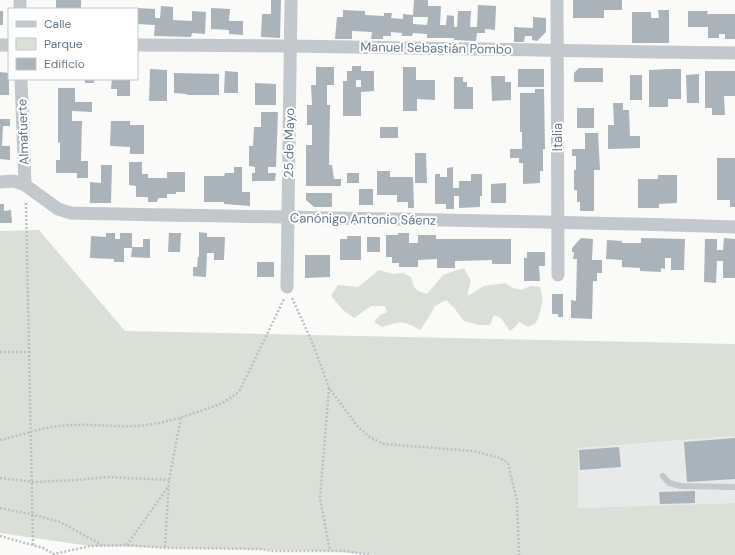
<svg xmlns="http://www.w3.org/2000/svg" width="735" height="555" viewBox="0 0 735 555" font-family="'DM Sans',sans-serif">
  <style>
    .built { fill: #e8e9e9 }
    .green { fill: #dadfd7 }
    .building { fill: #aab3b9; fill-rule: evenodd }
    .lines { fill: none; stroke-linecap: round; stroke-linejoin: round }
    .path { stroke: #bbbfc2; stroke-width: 2.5; stroke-dasharray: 2 2; stroke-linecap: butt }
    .lane { stroke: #c3c8cc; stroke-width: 6 }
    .street { stroke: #c3c8cc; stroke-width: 13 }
    .labels { text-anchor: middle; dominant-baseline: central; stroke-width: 4; stroke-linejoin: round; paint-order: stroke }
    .street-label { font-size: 13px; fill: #657683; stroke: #fff }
  </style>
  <rect width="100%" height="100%" fill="#fafaf8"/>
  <polygon class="built" points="735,436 735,503 578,508 578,448"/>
  <g class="green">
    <polygon points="39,230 125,331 735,344 735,436 578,448 578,508 735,503 735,555 377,555 330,551 90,546 0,533 0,231"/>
    <path d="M464 268 471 281 467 295C474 294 476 290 482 287 485 285 500 284 505 283L513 288 521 290 531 286 540 287C545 300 541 310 536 323L528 327 519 322 515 327 510 331 501 318 494 315 490 325H479L464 321 455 309 446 300 435 306 429 317 420 330C402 320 401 321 382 327L374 322 380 315 387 312 385 306H371L354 318 343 310 331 296 338 285 358 287 379 270 393 274 403 273 411 277C414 289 415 290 427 294L443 275Z"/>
  </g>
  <g class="building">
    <rect x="56" y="0" width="25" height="9"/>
    <polygon points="271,0 281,0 280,38 261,37 262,14 271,14"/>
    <path d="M414 0H428V6H441L440 25H446L447 15 454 16V27H457L458 11H471L470 27H477L478 5 496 6 495 30 485 29V33H477L476 41 454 40V38H427V34L413 33 412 36H402V33L391 32V36H383V39H371L372 32 352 31V39H335L337 17H343V10L365 11V15L384 16V13H392L391 18 403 19V14L413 15ZM413 17H428L427 25 413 24Z"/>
    <polygon points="573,0 622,0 622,10 604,10 604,18 573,18"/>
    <polygon points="161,6 173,7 173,20 192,21 192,11 206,12 205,34 192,33 191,37 154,36 155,25 137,24 137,8 155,9 155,18 160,18"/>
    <polygon points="211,8 230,9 229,21 243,21 243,35 229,34 229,30 211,29"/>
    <polygon points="658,10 669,10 669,43 632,43 632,12 651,12 651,18 659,18"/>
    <rect x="0" y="11" width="3" height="14"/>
    <polygon points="688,11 708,11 707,14 735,14 735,39 725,39 725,34 719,34 719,38 708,38 708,27 688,27"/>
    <polygon points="533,17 546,18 546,32 537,41 532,40 532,36 525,36 524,42 514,42 514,27 533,28"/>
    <path d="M352 66H361V71H374V91L361 92V116H343V81H347V71H352ZM356 80H361V87H356Z"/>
    <polygon points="316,67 334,67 334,85 327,85 327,105 330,105 329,165 332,165 334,179 341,179 341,186 306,186 306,145 312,145 312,125 307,125 307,105 312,105 311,85 316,85"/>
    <polygon points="403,67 416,67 416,80 435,80 435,100 417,99 417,111 403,111"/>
    <polygon points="579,68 603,68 603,82 574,82 574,73"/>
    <polygon points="150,69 167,70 167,101 149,101"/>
    <rect x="518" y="69" width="26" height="18"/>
    <polygon points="668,69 681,69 681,99 668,99 668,107 649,107 649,70"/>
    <polygon points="225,71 238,72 238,93 224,93"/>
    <polygon points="705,71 735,71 735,96 724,96 725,115 712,115 712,108 705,108"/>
    <polygon points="0,72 9,73 9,95 0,95"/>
    <polygon points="174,73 219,74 219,95 187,95 187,94 174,93"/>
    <polygon points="699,74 699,103 687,103 686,75"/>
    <rect x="630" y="75" width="12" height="25"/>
    <polygon points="491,76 505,76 505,82 511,82 511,100 492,101"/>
    <polygon points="454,77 463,77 463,82 467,82 467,87 473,87 473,109 454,109"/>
    <rect x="85" y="79" width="9" height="4"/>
    <polygon points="112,79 130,79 130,96 117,96 117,89 111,89"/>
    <polygon points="255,83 276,84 276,105 255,105"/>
    <polygon points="58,88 75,88 75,102 92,102 92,112 72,111 72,121 82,121 81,161 88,161 88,178 77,178 77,173 56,173 56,160 60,160 60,142 58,143"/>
    <polygon points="535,89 544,89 545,149 543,149 543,171 540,171 540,183 523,184 523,163 519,163 519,158 510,158 510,149 522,149 522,132 520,132 520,93 535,93"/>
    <polygon points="613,103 623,103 623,110 629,110 630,136 640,136 640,148 608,149 608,125 614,125"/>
    <rect x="577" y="108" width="17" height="20"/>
    <polygon points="261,112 278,112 276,167 268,167 268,173 276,173 275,181 252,181 252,173 255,173 255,167 249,166 249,146 253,146 254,127 261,127"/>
    <polygon points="0,119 10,119 10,126 3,126 2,146 10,146 10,160 0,159"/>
    <polygon points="111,121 130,121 130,125 144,125 144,154 130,154 130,147 110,146"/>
    <rect x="380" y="127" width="18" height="11"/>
    <polygon points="585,133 598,133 600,170 594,170 594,211 580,211 580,202 577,202 577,190 574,190 574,170 576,170 576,156 572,156 572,149 585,149"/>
    <polygon points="415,153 426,153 427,183 415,183"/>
    <polygon points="717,158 735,158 735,207 730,207 730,200 717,200"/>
    <polygon points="129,162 142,162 142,174 148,174 148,178 167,178 167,172 185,172 185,192 176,192 176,194 167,194 167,198 158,198 157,202 148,202 148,197 136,197 136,186 129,185"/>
    <polygon points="101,165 112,165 111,203 90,203 90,182 101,183"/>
    <polygon points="234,167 242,167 242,192 250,192 250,206 224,204 224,202 204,202 204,176 224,176 225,173 234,173"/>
    <polygon points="453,167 453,188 459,188 459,181 471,181 471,174 482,174 482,196 480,196 480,207 459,208 459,196 454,196 454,209 446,209 446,204 435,204 435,174 440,174 440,177 447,177 447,168"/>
    <polygon points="377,171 390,171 390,177 413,177 414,208 408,208 408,202 397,202 397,195 377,195"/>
    <rect x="347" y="173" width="12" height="10"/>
    <polygon points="658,175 677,175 677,203 659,204 659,208 638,208 638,179 658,179"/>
    <polygon points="506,183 506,203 491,203 491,184"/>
    <rect x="359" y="189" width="14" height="16"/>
    <polygon points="306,193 332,193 332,207 314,207 306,200"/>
    <polygon points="0,204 4,204 4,211 11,210 12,223 0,223"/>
    <polygon points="199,232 207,233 207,237 225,237 224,260 214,260 214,253 207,253 206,277 193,276 193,267 197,267 198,257 199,257"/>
    <polygon points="106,233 115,233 115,239 120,239 120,233 132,233 132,247 143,247 143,239 150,239 150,258 131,257 132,248 124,248 124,262 114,262 114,259 90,258 91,236 106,237"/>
    <polygon points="169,233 181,233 180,252 168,252"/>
    <polygon points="398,233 409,233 409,243 418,243 418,235 436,235 436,239 511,239 511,264 492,264 492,260 455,261 455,268 437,268 437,259 418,260 418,267 399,267 399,263 392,263 392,257 386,257 386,235 398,235"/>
    <polygon points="347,236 361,236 361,260 340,260 340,239 347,239"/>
    <rect x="367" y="237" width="13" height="15"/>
    <polygon points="581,238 593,239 592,260 602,260 602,273 597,273 597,281 593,281 592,319 571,318 571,300 576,301 577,259 573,259 574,252 572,252 572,248"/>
    <polygon points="641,238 685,239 684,270 671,270 671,258 665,258 665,269 661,268 661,272 640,271 640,268 622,267 622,260 606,259 607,240 622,241 622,243 641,243"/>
    <polygon points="724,238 735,239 735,278 723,278 723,261 717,261 716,283 704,282 705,239 717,239 717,250 723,250"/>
    <polygon points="527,252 545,252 545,266 539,266 540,281 524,281 524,258 527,258"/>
    <polygon points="305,255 330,255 330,277 305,278"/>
    <rect x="257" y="262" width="17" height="15"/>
    <polygon points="552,294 563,294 563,317 558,317 558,314 552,314"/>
    <polygon points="735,438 735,479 687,482 684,442"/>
    <polygon points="619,447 621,467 580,470 579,450"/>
    <polygon points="695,491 695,503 660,504 659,492"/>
  </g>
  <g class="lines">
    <g class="path">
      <polyline points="26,203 33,545"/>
      <polyline points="292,298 313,344 329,388 359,428 371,438 384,444 473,451 500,458 508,463 517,501 519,555"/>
      <polyline points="0,352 30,352"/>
      <polyline points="329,388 320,498 330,551"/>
      <path d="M0 440C20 436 39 428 59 426 85 423 110 427 135 426 157 425 180 418 200 411 216 406 228 402 240 390L284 299"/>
      <polyline points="0,478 34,482 76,480 108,477 169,480"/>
      <polyline points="0,508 35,515 60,522 102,545"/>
      <polyline points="0,536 43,548 54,554"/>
      <polyline points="127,545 168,487"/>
      <polyline points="165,547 169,480 181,417"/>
      <polyline points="53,555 54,554 90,546 127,545 165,548 259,549 274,551 346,551 370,555"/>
    </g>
    <polyline class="lane" points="663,476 669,483 681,486 735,487"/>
    <g class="street">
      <polyline points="557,0 558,275"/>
      <polyline points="20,9 20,0"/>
      <polyline points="0,45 9,45"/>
      <path d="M137 45C336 45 536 51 735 53"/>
      <polyline points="21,79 25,185"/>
      <path d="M0 182 14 181 25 185 58 209 71 213C292 218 514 220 735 227"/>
      <polyline points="287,287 291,0"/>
    </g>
  </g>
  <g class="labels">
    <g class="street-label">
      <text transform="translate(436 48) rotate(1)">Manuel Sebastián Pombo</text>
      <text transform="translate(23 132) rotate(-92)">Almafuerte</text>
      <text transform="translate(557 137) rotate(-90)">Italia</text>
      <text transform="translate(289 143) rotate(-89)">25 de Mayo</text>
      <text transform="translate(363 219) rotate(1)">Canónigo Antonio Sáenz</text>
    </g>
  </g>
  <rect x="8" y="8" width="130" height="72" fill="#ffffff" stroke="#c1c8cd"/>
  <rect x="16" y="21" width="20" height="6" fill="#c3c8cc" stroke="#c1c8cd"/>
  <text x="44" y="28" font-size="12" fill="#657683">Calle</text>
  <rect x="16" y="38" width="20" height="12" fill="#dadfd7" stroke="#c1c8cd"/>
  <text x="44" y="48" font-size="12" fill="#657683">Parque</text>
  <rect x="16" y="58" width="20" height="12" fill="#aab3b9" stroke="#c1c8cd"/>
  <text x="44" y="68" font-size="12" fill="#657683">Edificio</text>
</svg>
